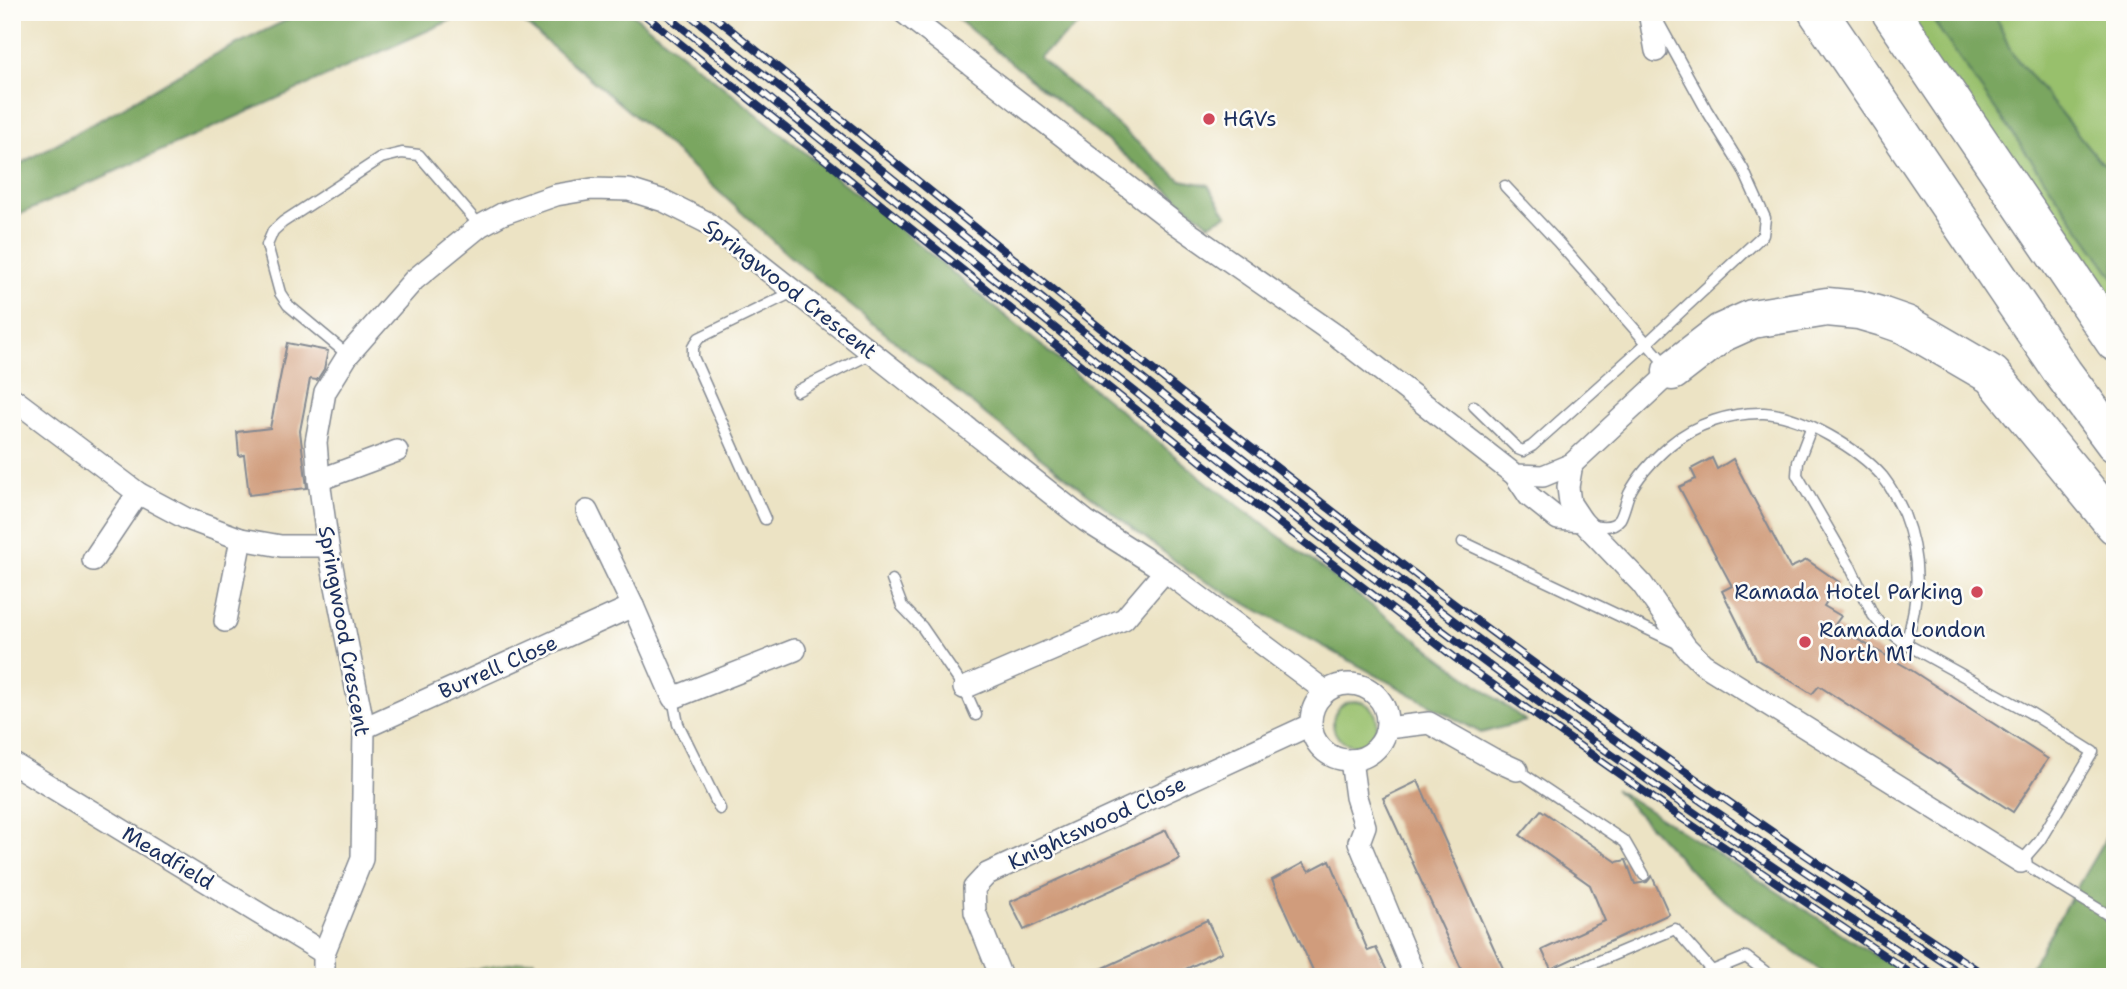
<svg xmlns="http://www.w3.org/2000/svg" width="2127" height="989" viewBox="0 0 2127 989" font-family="'Shantell Sans',sans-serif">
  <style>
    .green { fill: #98c06c; stroke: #5a7865; stroke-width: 2 }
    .forest { fill: #7aa660; stroke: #4a6a5f; stroke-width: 2 }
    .building { fill: #d09c7c }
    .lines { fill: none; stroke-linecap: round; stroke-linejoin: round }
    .lane-casing { stroke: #848991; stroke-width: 13 }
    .street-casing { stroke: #848991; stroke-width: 24 }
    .highway-casing { stroke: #848991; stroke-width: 41 }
    .lane { stroke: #fff; stroke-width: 10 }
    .street { stroke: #fff; stroke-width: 21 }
    .highway { stroke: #fff; stroke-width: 38 }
    .rail-casing { stroke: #1b2f5e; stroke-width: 8 }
    .rail { stroke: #fdfcf7; stroke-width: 5; stroke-dasharray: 16; stroke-linecap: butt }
    .poi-dot { fill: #d1495b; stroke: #fdfcf7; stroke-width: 2.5 }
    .labels { text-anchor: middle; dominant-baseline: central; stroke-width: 5; stroke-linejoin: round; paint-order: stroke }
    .poi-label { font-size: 21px; fill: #1b2f5e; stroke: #fdfcf7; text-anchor: start }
    .street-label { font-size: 21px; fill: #1b2f5e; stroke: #fdfcf7 }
  </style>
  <rect width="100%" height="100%" fill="#fdfcf7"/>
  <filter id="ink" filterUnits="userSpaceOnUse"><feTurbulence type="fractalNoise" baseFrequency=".0143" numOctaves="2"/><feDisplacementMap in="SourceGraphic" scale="14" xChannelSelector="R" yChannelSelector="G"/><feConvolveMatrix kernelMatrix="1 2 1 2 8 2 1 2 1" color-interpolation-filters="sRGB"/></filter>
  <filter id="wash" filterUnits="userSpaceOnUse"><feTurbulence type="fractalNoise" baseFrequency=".00686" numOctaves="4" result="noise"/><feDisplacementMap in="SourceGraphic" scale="28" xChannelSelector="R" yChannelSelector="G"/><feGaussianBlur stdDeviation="1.57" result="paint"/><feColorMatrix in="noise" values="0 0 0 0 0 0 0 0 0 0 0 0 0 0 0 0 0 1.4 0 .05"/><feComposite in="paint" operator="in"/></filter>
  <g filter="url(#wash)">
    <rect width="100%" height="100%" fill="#ece3c4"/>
    <g class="green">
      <polygon points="1888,12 2115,12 2115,332"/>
      <circle cx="1355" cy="723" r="22"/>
      <polygon points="534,960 537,977 426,977"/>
    </g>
    <g class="forest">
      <polygon points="303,12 469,12 12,218 12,168 109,115 196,64"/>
      <polygon points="511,12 630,12 883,215 1208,483 1526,721 1481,733 1192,574 995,422 788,255 657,135"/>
      <polygon points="949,12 1094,12 1039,57 1181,180 1208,185 1227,215 1209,224"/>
      <polygon points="1927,12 1994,12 2011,52 2099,160 2115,172 2115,279"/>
      <polygon points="1615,789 1792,901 1908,977 1829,977 1705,886"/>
      <polygon points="2115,822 2115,977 2025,977"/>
    </g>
    <g id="blocks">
      <g class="building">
        <polygon points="287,343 328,351 324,369 317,380 310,379 300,431 307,488 249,495 244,455 239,456 237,432 270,428"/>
        <polygon points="1712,458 1717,469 1733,459 1790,568 1807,560 1839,582 1824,606 1841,616 1834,626 1908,668 2048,759 2013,812 1819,686 1812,694 1756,659 1722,591 1732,586 1679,487 1696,479 1691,469"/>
        <polygon points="1418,781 1507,977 1465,977 1383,798"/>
        <polygon points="1541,810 1617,862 1626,860 1635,884 1647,882 1652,876 1669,914 1551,969 1542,950 1605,921 1590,885 1520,835"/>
        <polygon points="1166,830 1180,859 1024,930 1010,902"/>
        <polygon points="1330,860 1368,951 1376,948 1390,977 1316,977 1272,880 1303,863 1309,871"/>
        <polygon points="1207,920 1222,952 1169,977 1084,977"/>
      </g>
    </g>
  </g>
  <g filter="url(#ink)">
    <use href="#blocks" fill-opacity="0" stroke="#848991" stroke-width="2"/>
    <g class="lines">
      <g class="lane-casing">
        <g id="lane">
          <polyline points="1505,186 1557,241 1668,367"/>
          <polyline points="348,355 288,305 280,293 267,245 273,231 283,222 381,158 402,153 419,155 480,226"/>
          <polyline points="797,391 872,353"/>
          <polyline points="1474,406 1518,449 1523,451 1532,446 1646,344 1763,235 1765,218 1743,169 1706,109 1656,18"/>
          <polyline points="1811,428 1798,462 1797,475 1851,568 1873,615 1880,624 1906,644 2029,712 2093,752 2040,840 2021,862 2115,919"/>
          <polyline points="765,519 693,357 693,347 699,338 795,291"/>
          <path d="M1591 524C1601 527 1613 528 1620 519 1624 512 1626 501 1629 494 1638 476 1655 458 1670 445 1695 424 1731 412 1764 413 1802 415 1859 449 1883 477 1891 487 1899 503 1904 514 1922 560 1919 599 1906 644"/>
          <polyline points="1463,542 1679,644"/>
          <polyline points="892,580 902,606 922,627 964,688 976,715"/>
          <polyline points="673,698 678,724 720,809"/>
          <polyline points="1517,770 1625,842 1644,875"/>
          <polyline points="1561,977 1675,929 1712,971 1746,957 1772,977"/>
        </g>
      </g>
      <g class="street-casing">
        <g id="street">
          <polyline points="903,12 1175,223 1337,336 1515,475 1529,496 1558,519 1582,521"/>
          <polyline points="1649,12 1656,51"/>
          <polyline points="12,398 138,493 185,518 241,539 281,546 328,546"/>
          <polyline points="1572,464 1568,487 1570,503 1582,521 1642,584 1686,647 1703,664 2021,862"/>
          <polyline points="1515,475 1543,476 1572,464 1672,371"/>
          <polyline points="319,480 397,451"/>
          <polyline points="587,511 633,606 673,698 795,650"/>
          <polyline points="93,560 138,493"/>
          <polyline points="225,621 241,539"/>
          <circle cx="1349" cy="722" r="38"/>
          <polyline points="964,688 1124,619 1165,571"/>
          <polyline points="364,728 633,606"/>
          <polyline points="1387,728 1429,723 1493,759 1517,770"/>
          <polyline points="1351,760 1356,797 1365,826 1359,842 1415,977"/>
          <polyline points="12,763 324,953"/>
          <polyline points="324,977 324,953 362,859 364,728 328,546 319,480 316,442 325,392 348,355 414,280 480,226 502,214 556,195 592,189 629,190 664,201 706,222 1086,521 1165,571 1325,691"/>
          <polyline points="1001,977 975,912 974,888 987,874 1310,725"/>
        </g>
      </g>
      <g class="highway-casing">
        <g id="highway">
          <polyline points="1818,12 2063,373 2115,443"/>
          <polyline points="1891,12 2115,342"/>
          <polyline points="1672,371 1721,333 1752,319 1827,307 1859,310 1883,317 1906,325 1992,375 2115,525"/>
        </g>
      </g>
      <use href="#lane" class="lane"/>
      <use href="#street" class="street"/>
      <use href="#highway" class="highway"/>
      <g class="rail-casing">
        <g id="rail">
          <polyline points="641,12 1244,496 1458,660 1680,817 1916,977"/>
          <path d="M663 12C928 226 1191 441 1463 646 1617 762 1777 871 1938 977"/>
          <path d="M686 12C1019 279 1349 553 1698 799 1785 860 1877 918 1966 977"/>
          <path d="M709 12C966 219 1221 430 1485 627 1649 749 1818 865 1988 977"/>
        </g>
      </g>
      <use href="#rail" class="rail"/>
    </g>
  </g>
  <g class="poi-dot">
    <circle cx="1209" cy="119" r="7"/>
    <circle cx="1977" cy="592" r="7"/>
    <circle cx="1805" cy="642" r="7"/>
  </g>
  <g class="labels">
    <g class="poi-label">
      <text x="1223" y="119">HGVs</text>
      <text x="1963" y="592" text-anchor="end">Ramada Hotel Parking</text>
      <text x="1819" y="630">Ramada London<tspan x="1819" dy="24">North M1</tspan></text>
    </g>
    <g class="street-label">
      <text transform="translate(790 289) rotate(38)">Springwood Crescent</text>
      <text transform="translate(344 631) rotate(80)">Springwood Crescent</text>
      <text transform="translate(498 667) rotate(-24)">Burrell Close</text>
      <text transform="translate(1097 823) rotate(-25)">Knightswood Close</text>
      <text transform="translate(168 858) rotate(31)">Meadfield</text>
    </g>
  </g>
  <rect width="2127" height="989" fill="none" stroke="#fdfcf7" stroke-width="42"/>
</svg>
